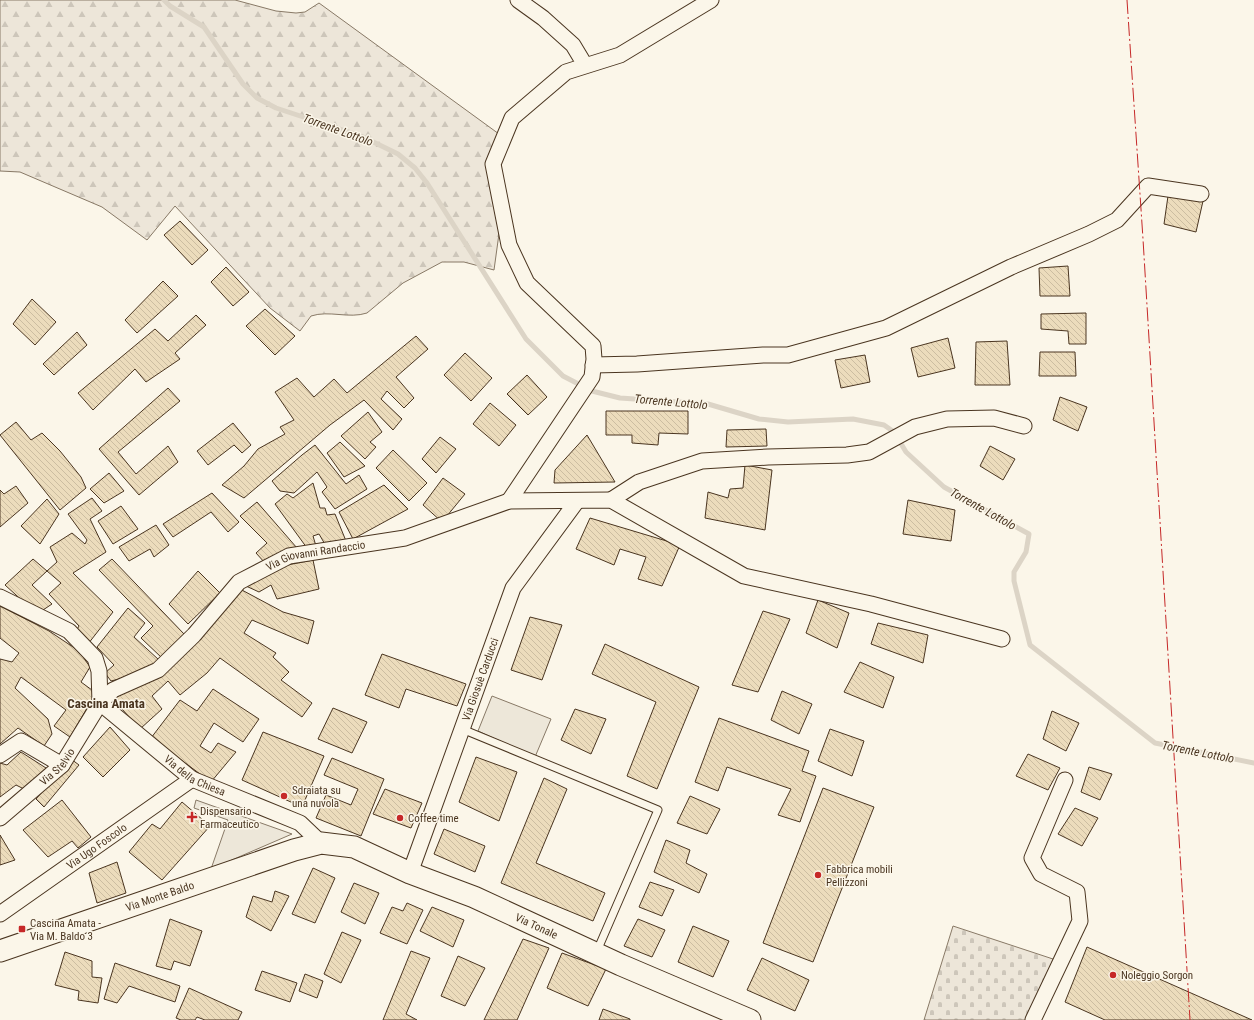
<svg xmlns="http://www.w3.org/2000/svg" width="1254" height="1020" viewBox="0 0 1254 1020" font-family="'Roboto Condensed',sans-serif">
  <style>
    .forest { fill: url(#forest-firs); stroke: #887966 }
    .cemetery { fill: url(#cemetery-stones); stroke: #887966 }
    .parking { fill: #ede7d9; stroke: #887966 }
    .lines { fill: none; stroke-linecap: round; stroke-linejoin: round }
    .stream { stroke: #dcd4c6; stroke-width: 5 }
    .building { fill: url(#building-back-hatch); stroke: #4a3520 }
    .lane-casing { stroke: #4a3520; stroke-width: 9 }
    .street-casing { stroke: #4a3520; stroke-width: 17 }
    .secondary-casing { stroke: #4a3520; stroke-width: 23 }
    .lane { stroke: #fbf6e9; stroke-width: 7 }
    .street { stroke: #fbf6e9; stroke-width: 15 }
    .secondary { stroke: #fbf6e9; stroke-width: 21 }
    .power { stroke: #c62828; stroke-width: 1; stroke-dasharray: 14 3 2 3; stroke-linecap: butt }
    .poi-dot { fill: #c62828; stroke: #fbf6e9; stroke-width: 1.5 }
    .labels { text-anchor: middle; dominant-baseline: central; stroke-width: 3; stroke-linejoin: round; paint-order: stroke }
    .street-label { font-size: 11px; fill: #4a3520; stroke: #fbf6e9 }
    .poi-label { font-size: 11px; fill: #4a3520; stroke: #fbf6e9; text-anchor: start }
    .water-label { font-size: 12px; font-style: italic; fill: #4a3520; stroke: #fbf6e9 }
    .quarter-label { font-size: 13px; font-weight: bold; fill: #4a3520; stroke: #fbf6e9 }
  </style>
  <defs>
    <pattern id="forest-firs" width="22" height="20" patternUnits="userSpaceOnUse"><rect width="22" height="20" fill="#ede6d9"/><path d="M5 1l3.5 6h-7zM16 11l3.5 6h-7z" fill="#cdc6ba"/></pattern>
    <pattern id="cemetery-stones" width="16" height="16" patternUnits="userSpaceOnUse"><rect width="16" height="16" fill="#ede6d9"/><path d="M2 7V4a2 2 0 0 1 4 0v3zM10 15v-3a2 2 0 0 1 4 0v3z" fill="#cdc6ba"/></pattern>
    <pattern id="building-back-hatch" width="6" height="6" patternUnits="userSpaceOnUse"><rect width="6" height="6" fill="#ecdcbc"/><path d="M-1 5l2 2M0 0l6 6M5-1l2 2" fill="none" stroke="#ccbda1"/></pattern>
  </defs>
  <rect width="100%" height="100%" fill="#fbf6e9"/>
  <path class="forest" d="M0 0H235L276 11 296 13 305 12 319 3 499 134 501 158 502 212 494 270 464 262H442L403 283 367 313C349 319 329 310 311 316L300 331 270 308 175 206 147 240 102 207 20 172 0 171Z"/>
  <polygon class="cemetery" points="953,926 1053,959 1035,1020 924,1020"/>
  <g class="parking">
    <polygon points="492,696 551,719 535,757 478,731"/>
    <polygon points="196,800 292,834 211,869 228,820 194,808"/>
  </g>
  <g class="lines">
    <polyline class="stream" points="164,0 170,6 204,27 243,84 257,98 276,108 361,136 398,154 415,168 427,183 526,339 563,376 592,391 620,398 708,404 759,419 788,422 853,419 884,425 894,432 906,452 944,487 1029,534 1026,552 1014,572 1014,581 1030,645 1155,743 1254,763"/>
  </g>
  <g class="building">
    <polygon points="1168,196 1203,201 1196,232 1164,224"/>
    <polygon points="180,221 208,250 192,265 164,235"/>
    <polygon points="1068,266 1070,296 1040,296 1039,268"/>
    <polygon points="226,267 249,292 233,306 211,282"/>
    <polygon points="163,281 178,296 137,333 125,320"/>
    <polygon points="32,299 56,322 35,345 13,324"/>
    <polygon points="265,309 295,336 275,355 246,326"/>
    <polygon points="1086,313 1086,344 1069,344 1068,331 1041,329 1041,314"/>
    <polygon points="196,315 206,325 175,353 180,359 146,382 135,369 93,410 78,393 155,329 168,341"/>
    <polygon points="77,332 87,345 54,375 43,364"/>
    <polygon points="416,336 428,349 396,377 414,398 404,408 387,391 381,399 402,419 393,430 364,400 330,425 244,498 222,485 244,466 258,449 285,434 280,427 294,420 275,392 297,378 314,397 334,379 347,393"/>
    <polygon points="948,338 955,368 918,377 911,348"/>
    <polygon points="1007,341 1010,385 975,385 976,342"/>
    <polygon points="1040,352 1075,352 1076,376 1039,376"/>
    <polygon points="465,353 492,378 471,401 444,375"/>
    <polygon points="865,355 870,382 841,388 835,360"/>
    <polygon points="527,375 547,397 528,415 507,394"/>
    <polygon points="168,388 180,401 118,452 136,474 168,446 178,462 139,495 99,449"/>
    <polygon points="1060,397 1087,407 1078,431 1053,420"/>
    <polygon points="490,403 516,425 499,446 473,424"/>
    <polygon points="606,411 688,411 688,434 659,433 658,445 632,443 632,435 606,435"/>
    <polygon points="368,412 382,432 370,442 376,447 365,459 341,436"/>
    <polygon points="16,422 31,440 42,433 60,451 81,477 86,488 60,510 0,435"/>
    <polygon points="233,423 251,445 242,453 234,445 208,465 197,451"/>
    <polygon points="766,429 767,446 726,447 727,430"/>
    <polygon points="587,435 615,482 554,483 555,470"/>
    <polygon points="440,437 456,449 436,473 422,459"/>
    <polygon points="340,442 365,466 344,477 327,453"/>
    <polygon points="315,445 346,484 359,475 367,489 335,509 322,492 327,487 317,472 294,493 280,491 272,481 302,455"/>
    <polygon points="990,446 1015,459 1003,480 980,466"/>
    <polygon points="393,450 427,483 409,501 376,468"/>
    <polygon points="745,465 772,470 765,530 705,518 708,492 728,498 730,489 743,488"/>
    <polygon points="109,473 124,491 104,503 90,489"/>
    <polygon points="443,478 465,494 442,522 423,505"/>
    <polygon points="313,483 320,508 325,508 327,515 335,514 346,541 326,546 319,534 313,536 316,546 307,548 275,504 287,494 293,498"/>
    <polygon points="384,485 408,509 353,539 339,512"/>
    <polygon points="16,486 28,503 0,527 0,490 4,494"/>
    <polygon points="212,493 239,522 228,532 211,512 173,537 163,524"/>
    <polygon points="92,498 102,511 90,519 106,552 73,573 113,612 88,644 75,633 79,626 49,594 61,583 47,571 57,562 50,547 72,533 85,544 87,540 68,514"/>
    <polygon points="47,499 59,514 40,544 21,526"/>
    <polygon points="908,500 955,510 951,541 903,534"/>
    <polygon points="257,502 297,548 265,563 256,553 267,543 240,516"/>
    <polygon points="121,506 138,529 113,544 98,521"/>
    <polygon points="590,518 680,545 662,586 638,579 646,557 620,549 614,565 576,549"/>
    <polygon points="156,525 169,545 154,557 150,549 129,561 119,547"/>
    <polygon points="33,559 47,571 32,585 52,604 40,612 27,605 5,585"/>
    <polygon points="112,559 185,635 162,658 141,638 153,626 99,570"/>
    <polygon points="313,560 319,589 277,599 271,585 259,592 246,586 282,566"/>
    <polygon points="198,571 220,593 188,624 169,604"/>
    <polygon points="240,589 283,612 314,621 308,644 252,620 244,633 276,653 273,657 289,672 281,680 312,703 302,717 220,658 207,673 180,695 168,681 152,696 162,709 140,729 113,699 143,682"/>
    <polygon points="818,600 849,613 837,648 806,633"/>
    <polygon points="0,606 49,631 79,651 90,667 81,682 96,693 70,737 54,726 66,710 21,677 15,688 48,719 52,734 44,746 18,728 0,744 0,659 12,662 19,653 0,638"/>
    <polygon points="128,608 145,623 134,637 159,660 143,673 111,681 105,673 114,665 97,647"/>
    <polygon points="763,611 790,619 758,692 732,685"/>
    <polygon points="530,617 562,625 542,680 511,670"/>
    <polygon points="878,623 928,635 923,663 871,644"/>
    <polygon points="605,644 699,687 657,789 627,776 656,702 592,674"/>
    <polygon points="382,654 466,684 457,706 406,689 399,708 365,695"/>
    <polygon points="860,662 894,677 883,708 844,692"/>
    <polygon points="213,689 259,719 243,742 214,723 200,746 211,753 218,743 236,752 211,782 151,738 180,700 197,711"/>
    <polygon points="782,691 812,704 799,734 771,720"/>
    <polygon points="333,708 367,722 352,753 318,739"/>
    <polygon points="575,709 606,719 591,754 561,740"/>
    <polygon points="1052,711 1079,723 1066,751 1043,739"/>
    <polygon points="719,718 809,751 802,771 816,776 800,822 778,815 791,789 727,767 718,791 695,782"/>
    <polygon points="110,727 130,750 103,777 83,757"/>
    <polygon points="830,729 864,741 852,776 818,761"/>
    <polygon points="263,732 324,756 302,807 242,780"/>
    <polygon points="21,752 46,768 24,789 16,785 0,797 0,763 7,765"/>
    <polygon points="1028,754 1060,768 1048,790 1016,776"/>
    <polygon points="476,757 517,772 499,821 459,802"/>
    <polygon points="332,758 384,779 361,836 316,818 326,795 351,805 358,789 324,775"/>
    <polygon points="71,759 79,765 44,807 36,799"/>
    <polygon points="1089,767 1112,774 1100,800 1081,792"/>
    <polygon points="544,778 567,789 536,863 605,893 593,921 501,883"/>
    <polygon points="823,788 874,807 813,962 763,943"/>
    <polygon points="385,789 422,803 411,828 373,814"/>
    <polygon points="690,796 720,809 707,834 677,823"/>
    <polygon points="62,800 91,837 78,848 72,841 48,857 23,830"/>
    <polygon points="182,802 210,826 162,880 129,852 152,824 160,829"/>
    <polygon points="1075,808 1098,818 1082,846 1058,834"/>
    <polygon points="444,829 485,846 475,872 434,854"/>
    <polygon points="0,835 15,860 0,865"/>
    <polygon points="666,840 690,850 686,863 707,874 699,893 654,872"/>
    <polygon points="117,862 126,893 97,903 89,873"/>
    <polygon points="313,868 335,878 315,923 292,914"/>
    <polygon points="650,882 674,890 662,916 639,907"/>
    <polygon points="354,883 379,893 365,924 341,912"/>
    <polygon points="275,891 289,896 271,931 246,917 253,896 272,902"/>
    <polygon points="407,903 423,910 407,944 380,933 392,907 403,911"/>
    <polygon points="432,907 464,920 453,947 420,931"/>
    <polygon points="170,919 202,931 190,966 174,961 171,970 156,966"/>
    <polygon points="638,919 665,930 652,957 624,946"/>
    <polygon points="693,926 729,941 713,977 678,962"/>
    <polygon points="342,932 361,940 341,983 324,974"/>
    <polygon points="523,939 549,948 517,1020 484,1020"/>
    <polygon points="1087,947 1252,1020 1105,1020 1065,1002"/>
    <polygon points="411,951 430,958 406,1014 417,1020 383,1020"/>
    <polygon points="65,952 92,961 92,977 102,978 98,1003 78,1000 79,991 55,985"/>
    <polygon points="562,953 606,969 588,1006 547,988"/>
    <polygon points="458,956 485,968 465,1006 441,996"/>
    <polygon points="762,958 809,980 795,1011 747,990"/>
    <polygon points="115,963 180,986 175,1002 129,986 117,1003 104,999"/>
    <polygon points="262,971 297,983 290,1002 255,990"/>
    <polygon points="305,974 323,981 317,998 299,991"/>
    <polygon points="189,988 242,1012 238,1020 205,1020 197,1017 195,1020 181,1020 176,1018"/>
    <polygon points="603,1009 630,1019 630,1020 599,1020"/>
  </g>
  <g class="lines">
    <g class="lane-casing">
      <polyline id="lane" points="462,729 658,810 597,951"/>
    </g>
    <g class="street-casing">
      <g id="street">
        <polyline points="518,0 543,18 573,45 585,65"/>
        <polyline points="593,365 637,364 763,355 788,355 886,328 1011,267 1089,234 1117,220 1148,186 1201,194"/>
        <polyline points="611,500 639,482 702,461 768,457 847,455 869,452 915,427 947,419 994,418 1024,426"/>
        <polyline points="509,501 592,377 594,359 593,346 527,283 509,245 493,164 512,118 566,72 620,55 711,0"/>
        <polyline points="0,597 69,631 95,658 99,671 100,703"/>
        <path id="s1" d="M100 703 192 779 300 823 321 843"/>
        <polyline points="0,755 21,741 62,765"/>
        <path id="s2" d="M0 818 62 765 100 703 113 690 158 670 194 635 239 582 289 556 405 538 509 501 611 500 744 576 871 604 1002 639"/>
        <path id="s3" d="M410 873 513 588 577 501"/>
        <path id="s4" d="M0 914 192 779"/>
        <polyline points="1033,1020 1080,921 1077,892 1041,874 1032,858 1065,780"/>
      </g>
    </g>
    <g class="secondary-casing">
      <g id="secondary">
        <path id="s5" d="M0 951 294 850 321 843 354 847 410 873 474 897 621 965 750 1020"/>
      </g>
    </g>
    <use href="#lane" class="lane"/>
    <use href="#street" class="street"/>
    <use href="#secondary" class="secondary"/>
    <polyline class="power" points="1127,0 1143,239 1190,1020"/>
  </g>
  <g class="poi-dot">
    <circle cx="284" cy="796" r="4"/>
    <path d="M190 811h4v4h4v4h-4v4h-4v-4h-4v-4h4z"/>
    <circle cx="400" cy="818" r="4"/>
    <circle cx="818" cy="875" r="4"/>
    <rect x="18" y="925" width="8" height="8" rx="2"/>
    <circle cx="1113" cy="975" r="4"/>
  </g>
  <g class="labels">
    <g class="street-label">
      <text stroke="none"><textPath href="#s2" startOffset="424">Via Giovanni Randaccio</textPath></text>
      <text stroke="none"><textPath href="#s3" startOffset="206">Via Giosuè Carducci</textPath></text>
      <text stroke="none"><textPath href="#s2" startOffset="77">Via Stelvio</textPath></text>
      <text stroke="none"><textPath href="#s1" startOffset="120">Via della Chiesa</textPath></text>
      <text stroke="none"><textPath href="#s4" startOffset="118">Via Ugo Foscolo</textPath></text>
      <text stroke="none"><textPath href="#s5" startOffset="169">Via Monte Baldo</textPath></text>
      <text stroke="none"><textPath href="#s5" startOffset="571">Via Tonale</textPath></text>
    </g>
    <g class="poi-label">
      <text x="292" y="790">Sdraiata su<tspan x="292" dy="13">una nuvola</tspan></text>
      <text x="200" y="811">Dispensario<tspan x="200" dy="13">Farmaceutico</tspan></text>
      <text x="408" y="818">Coffee time</text>
      <text x="826" y="869">Fabbrica mobili<tspan x="826" dy="13">Pellizzoni</tspan></text>
      <text x="30" y="923">Cascina Amata -<tspan x="30" dy="13">Via M. Baldo 3</tspan></text>
      <text x="1121" y="975">Noleggio Sorgon</text>
    </g>
    <g class="water-label">
      <text transform="translate(338 130) rotate(20)">Torrente Lottolo</text>
      <text transform="translate(671 402) rotate(5)">Torrente Lottolo</text>
      <text transform="translate(983 509) rotate(29)">Torrente Lottolo</text>
      <text transform="translate(1198 752) rotate(11)">Torrente Lottolo</text>
    </g>
    <g class="quarter-label">
      <text x="106" y="703">Cascina Amata</text>
    </g>
  </g>
</svg>
